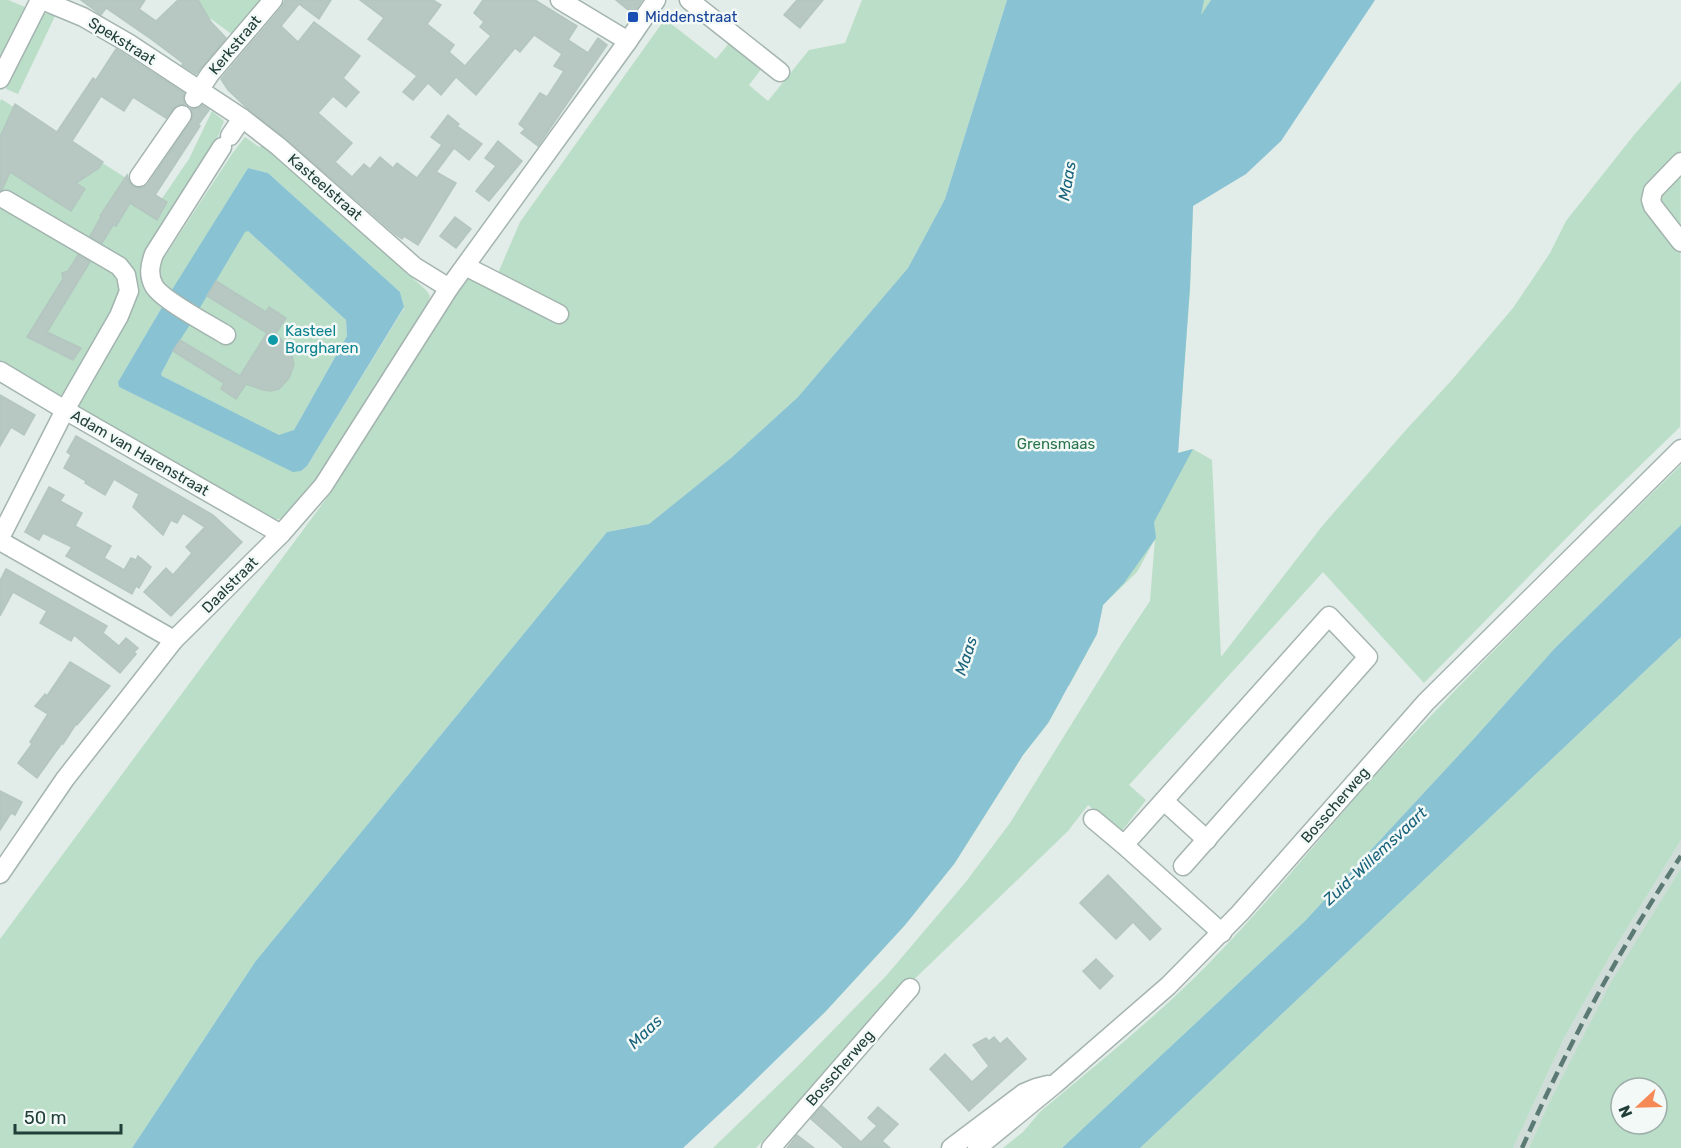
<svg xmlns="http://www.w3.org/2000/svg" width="1681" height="1148" viewBox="0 0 1681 1148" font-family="Rubik,sans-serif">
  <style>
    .built { fill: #d0dcd8 }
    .green { fill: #badec7; fill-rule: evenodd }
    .water { fill: #88c2d3 }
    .building { fill: #b7c7c2; stroke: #b4c6c0; stroke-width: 1.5 }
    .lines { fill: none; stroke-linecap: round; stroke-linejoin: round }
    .minor-casing { stroke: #a4b4b0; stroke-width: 21 }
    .minor { stroke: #fff; stroke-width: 18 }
    .rail { stroke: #5c7a74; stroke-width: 4.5; stroke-dasharray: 12 6; stroke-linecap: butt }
    .transit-dot { fill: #1a4fb4; stroke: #f2f9f6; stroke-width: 2 }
    .culture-dot { fill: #0f9aa8; stroke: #f2f9f6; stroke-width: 2 }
    .labels { text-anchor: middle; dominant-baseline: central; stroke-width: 5; stroke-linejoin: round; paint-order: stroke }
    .transit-label { font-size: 15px; fill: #164399; stroke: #f2f9f6; text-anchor: start }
    .street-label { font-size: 15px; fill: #213e39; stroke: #f2f9f6 }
    .culture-label { font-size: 15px; fill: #0d838f; stroke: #f2f9f6; text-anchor: start }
    .park-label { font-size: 15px; fill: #2a764e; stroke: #f2f9f6 }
    .water-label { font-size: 16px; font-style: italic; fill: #19637c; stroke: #f2f9f6 }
  </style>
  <rect width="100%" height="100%" fill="#e2ece8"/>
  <polygon class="built" points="1681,840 1681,868 1610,985 1548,1105 1529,1148 1513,1148 1564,1038 1610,956"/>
  <g class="green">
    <polygon points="0,0 8,0 25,7 0,63"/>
    <polygon points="198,0 261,0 233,35 207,16"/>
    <polygon points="862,0 1007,0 945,199 908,268 798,397 731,458 649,524 607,532 255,962 132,1148 0,1148 0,939 332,491 442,314 470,273 493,285 520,222 665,19 716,59 730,42 762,68 749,85 768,101 809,50 845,43"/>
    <polygon points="1010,0 1211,0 1200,17 1190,290 1178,453 1193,449 1212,460 1221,657 1323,525 1405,431 1451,381 1513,308 1550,253 1566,221 1634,135 1681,81 1680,427 1593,511 1424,683 1323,572 1129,785 1146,800 1121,832 1088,805 1068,831 900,993 756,1148 713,1148 798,1066 886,976 965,883 1010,823 1122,643 1150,601 1155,539 1137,572 1103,605 1097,634 1069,686 1066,684 1060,696 1062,698 1049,722 1023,755 955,863 905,925 826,1011 801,1035 800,1034 344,1148 765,805"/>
    <polygon points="44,13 55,16 18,94 6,89 39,17"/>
    <path d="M1 99 161 200 189 159 212 111 224 121 215 144 144 262 148 282 232 154 245 137 259 147 263 145 426 290 430 296 427 305 315 481 282 518 275 520 75 406 74 401 126 319 135 292 130 273 122 262 102 250 98 258C106 263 120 268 123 278 129 300 79 374 66 396L60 397 0 364V102ZM248 168 268 173 400 292 404 308 307 466 301 471H292L119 387 118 382 165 302 192 320 173 351 161 374 162 376 280 436 294 430 347 336 346 320 248 231H245L198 310 170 294Z"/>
    <path d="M1681 465V525L1555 648 1470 743 1305 921 1062 1148H1003L1023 1132 1040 1112C1098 1063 1159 1015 1212 960 1275 896 1330 824 1391 758 1485 657 1583 561 1681 465Z"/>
    <polygon points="1681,637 1681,840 1610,956 1564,1038 1513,1148 1140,1148"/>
    <path d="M1681 868V1148H1529L1548 1105 1610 984ZM1621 1088H1657V1124H1621Z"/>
  </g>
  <g class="water">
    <polygon points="1007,0 1204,0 1201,15 1211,0 1375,0 1281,141 1246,174 1193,206 1190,286 1178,453 1193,449 1154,522 1156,538 1124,583 1103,605 1097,634 1048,723 1023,755 954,864 905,925 825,1012 741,1094 683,1148 132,1148 255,962 607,532 649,524 731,458 798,397 908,268 945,199"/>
    <polygon points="248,168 268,173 400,292 404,307 307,466 301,471 293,472 119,387 118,382 165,302 193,320 173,351 161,374 162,376 279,435 294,430 347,336 346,320 248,231 245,232 198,311 170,293"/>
    <polygon points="1681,525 1681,637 1140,1148 1062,1148 1305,921 1470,743 1555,648"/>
  </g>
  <g class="building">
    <polygon points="81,0 145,0 139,9 156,21 178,0 198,0 211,22 226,38 196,74 182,65 183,63 151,39 106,8 101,15"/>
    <polygon points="285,0 331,0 319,19 299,4 281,26 298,42 314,22 360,56 343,78 359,92 346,107 333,96 318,113 352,143 335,162 352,177 364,164 370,169 380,157 393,168 397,163 417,178 442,145 431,137 448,115 459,124 457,126 482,144 469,160 454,148 436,172 456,183 418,245 404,236 402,239 395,234 285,138 248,109 228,90 221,79 282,7"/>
    <polygon points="360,0 433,0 441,5 427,24 454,45 449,52 465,66 491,36 480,27 484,22 474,13 483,0 535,0 577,26 568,40 588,53 598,38 607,45 538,146 521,133 525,129 519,124 540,93 547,97 564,71 554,66 562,54 534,35 520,52 515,48 476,95 456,77 441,95 428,83 413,100 403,92 417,76 368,39 384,18"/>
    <polygon points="616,0 642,0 633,14"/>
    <polygon points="797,0 823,0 800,28 784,15"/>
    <polygon points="116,49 184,93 183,98 185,105 177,105 166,118 133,97 124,111 101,96 72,141 103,162 99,168 76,183 85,189 71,211 10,172 2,190 0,191 0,137 15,104 57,132 93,78 96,80"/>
    <polygon points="202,105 209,110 198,125 200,126 155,195 167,202 157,220 130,203 116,226 113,225 102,243 90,236 101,217 100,216 127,175 129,182 133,187 139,188 144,187 148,184 191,121 193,115 191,108 198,108"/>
    <polygon points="498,141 522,161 489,201 476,191 496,166 485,158"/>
    <polygon points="455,217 471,229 456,248 440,236"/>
    <polygon points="78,255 90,262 47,332 81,348 73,360 27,337 63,279 62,273 68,271"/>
    <polygon points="216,281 266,312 269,307 286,318 276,333 291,351 294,365 289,378 279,389 271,391 263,390 246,384 236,399 221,389 224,383 173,351 180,340 240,376 267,333 207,296"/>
    <polygon points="0,395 35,415 24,435 11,427 0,446"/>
    <polygon points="76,436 213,515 242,542 171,616 144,592 166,568 173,575 192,553 186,547 205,527 183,513 177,523 171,520 163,535 133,507 139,494 114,479 105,495 85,483 86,481 64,468 71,455 67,452"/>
    <polygon points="49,487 64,495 60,501 82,513 75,526 111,546 104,558 124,570 131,558 136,560 138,556 151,567 139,588 136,586 132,594 66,556 72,547 43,533 39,540 25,532"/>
    <polygon points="6,569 107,626 103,633 119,646 126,638 138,648 134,652 136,654 120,673 74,635 71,641 40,623 47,611 13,592 0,616 0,581"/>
    <polygon points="70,662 110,686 77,725 76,724 63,744 62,743 37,778 18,763 32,744 30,742 48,714 35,706 45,694 47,696"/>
    <polygon points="0,791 22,802 15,815 11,813 0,830"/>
    <polygon points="1108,875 1161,929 1150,940 1133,922 1116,939 1080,903"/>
    <polygon points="1096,959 1113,976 1100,989 1083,971"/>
    <polygon points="994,1037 1000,1044 1007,1038 1026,1059 969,1111 930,1069 945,1054 972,1082 989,1066 973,1045 986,1038 989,1041"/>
    <polygon points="822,1106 861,1142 877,1126 868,1118 878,1107 898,1124 882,1141 890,1148 844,1148 811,1119"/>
    <polygon points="797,1135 814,1148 787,1148"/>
  </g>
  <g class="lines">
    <g class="minor-casing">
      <g id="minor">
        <polyline points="42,0 83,17 128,43 242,118 278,146 415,267 449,288"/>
        <polyline points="560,0 628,41"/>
        <polyline points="689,0 780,72"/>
        <polyline points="0,79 40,0"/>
        <polyline points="194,98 210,74 273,0"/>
        <polyline points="230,136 242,118"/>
        <path d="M222 147 154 254C150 265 148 275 154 286 162 300 210 325 226 335"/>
        <polyline points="1681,162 1653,191 1651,200 1653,206 1681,242"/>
        <polyline points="139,177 182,115"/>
        <polyline points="465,266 559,314"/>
        <polyline points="0,371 65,410 281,534"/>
        <polyline points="0,538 65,410 119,316 129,291 126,275 119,266 6,200"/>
        <polyline points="0,541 174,640"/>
        <polyline points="1164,801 1207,840"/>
        <polyline points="1093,819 1124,845 1222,933"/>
        <polyline points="1124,845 1329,616 1368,657 1183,866"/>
        <polyline points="0,874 65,779 174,640 281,534 323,486 449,288 628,41 656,0"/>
        <polyline points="771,1148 910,988"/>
        <polyline points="951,1148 1024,1093 1036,1088 1048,1085"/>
        <polyline points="977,1148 1055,1084 1168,986 1240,913 1426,702 1681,449"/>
      </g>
    </g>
    <use href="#minor" class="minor"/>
    <path class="rail" d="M1522 1148C1567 1047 1620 948 1681 856"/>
  </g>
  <rect class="transit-dot" x="627" y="11" width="12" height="12" rx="3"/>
  <circle class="culture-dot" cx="273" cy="340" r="6"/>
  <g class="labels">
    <g class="transit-label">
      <text x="645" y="17">Middenstraat</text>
    </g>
    <g class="street-label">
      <text transform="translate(122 41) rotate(32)">Spekstraat</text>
      <text transform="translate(235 45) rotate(-50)">Kerkstraat</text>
      <text transform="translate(325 187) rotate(41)">Kasteelstraat</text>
      <text transform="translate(140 453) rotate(30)">Adam van Harenstraat</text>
      <text transform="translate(230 585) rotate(-45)">Daalstraat</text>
      <text transform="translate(1335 805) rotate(-49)">Bosscherweg</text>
      <text transform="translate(840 1068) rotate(-49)">Bosscherweg</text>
    </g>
    <g class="culture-label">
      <text x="285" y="331">Kasteel<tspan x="285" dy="17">Borgharen</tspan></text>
    </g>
    <g class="park-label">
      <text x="1056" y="444">Grensmaas</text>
    </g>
    <g class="water-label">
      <text transform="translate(1067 181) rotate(-80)">Maas</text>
      <text transform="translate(966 656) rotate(-72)">Maas</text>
      <text transform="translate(1375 856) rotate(-43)">Zuid-Willemsvaart</text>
      <text transform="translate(645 1032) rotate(-44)">Maas</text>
    </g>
  </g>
  <g transform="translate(1639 1106) rotate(248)"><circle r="28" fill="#f2f9f6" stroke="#9eaeaa" stroke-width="1.5"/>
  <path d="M0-4.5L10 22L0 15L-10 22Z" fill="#f68a56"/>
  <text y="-9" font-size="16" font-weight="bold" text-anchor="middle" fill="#213e39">N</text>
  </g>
  <path d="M15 1124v9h106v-9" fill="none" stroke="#213e39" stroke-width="3"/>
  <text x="24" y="1124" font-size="18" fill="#213e39" stroke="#f2f9f6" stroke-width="4.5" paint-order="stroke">50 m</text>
</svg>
